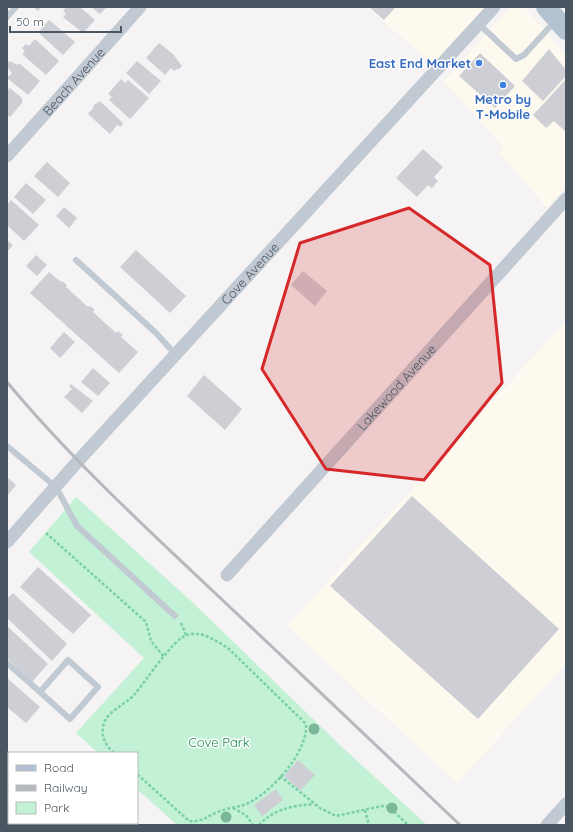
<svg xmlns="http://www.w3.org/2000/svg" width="573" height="832" viewBox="0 0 573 832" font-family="Quicksand,sans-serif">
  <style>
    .commercial { fill: #fdf9ef }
    .green { fill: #c3f1d5 }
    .building { fill: #cdcfd5 }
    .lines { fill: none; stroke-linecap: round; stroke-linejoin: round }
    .path { stroke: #7ad0a6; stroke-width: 2.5; stroke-dasharray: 3 2; stroke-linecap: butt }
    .service { stroke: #c1cad2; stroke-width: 6 }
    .minor { stroke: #c1cad2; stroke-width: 13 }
    .primary { stroke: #b3c2d1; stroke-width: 20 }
    .rail { stroke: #b5b8bd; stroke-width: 3 }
    .tree { fill: #7bb799 }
    .marked { fill: #d62828; fill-opacity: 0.2; stroke: #d62828; stroke-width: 3; stroke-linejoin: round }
    .shop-dot { fill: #3f7fe0; stroke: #fff; stroke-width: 1.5 }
    .labels { text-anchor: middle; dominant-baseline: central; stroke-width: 3; stroke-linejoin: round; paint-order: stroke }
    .shop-label { font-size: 13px; font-weight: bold; fill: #366cbe; stroke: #fff; text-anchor: end }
    .street-label { font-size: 13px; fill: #4a5661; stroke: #fff }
    .park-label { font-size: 13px; fill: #17864f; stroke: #fff }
  </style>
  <rect width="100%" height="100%" fill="#f5f3f3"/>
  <g class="commercial">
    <polygon points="367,7 494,7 438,69"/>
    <polygon points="510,7 524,7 566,55 566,186 547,208 499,152 503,147 444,81"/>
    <polygon points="566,321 566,664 457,783 287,626"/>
  </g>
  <polygon class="green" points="76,497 191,601 342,747 427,825 177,825 137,789 137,753 98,753 76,733 144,658 29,552"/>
  <g class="building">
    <polygon points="33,7 41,7 38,11"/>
    <polygon points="66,7 80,7 95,20 83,33 63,17 66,14 63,11"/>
    <polygon points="91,7 107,7 100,14"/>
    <polygon points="369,7 396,7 384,20"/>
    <polygon points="49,20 75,42 63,55 40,34 42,32 40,30"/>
    <polygon points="35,39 59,61 46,75 22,54 25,51 22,48 26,44 29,46"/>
    <polygon points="159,43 173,54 182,66 178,70 177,69 174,71 171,68 165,75 146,58"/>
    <polygon points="549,49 566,70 566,76 543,101 522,81"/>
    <polygon points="480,53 515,86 495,108 459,76"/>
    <polygon points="9,61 18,65 19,63 40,81 28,95 7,78 12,73 7,67"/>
    <polygon points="137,61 161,81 149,94 126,73"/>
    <polygon points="121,79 125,83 128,80 149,98 130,119 109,100 112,97 108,94"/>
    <polygon points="566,79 566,132 554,121 546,128 533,115"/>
    <polygon points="10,88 22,98 22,103 10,117 7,114 7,90"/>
    <polygon points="100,101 123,123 121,127 117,125 110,134 88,114 94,107 93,106"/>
    <polygon points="423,149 443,167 434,177 438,181 432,188 428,185 417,197 396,178"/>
    <polygon points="47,162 70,183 58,197 34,176"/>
    <polygon points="26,183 46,200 33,214 14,197"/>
    <polygon points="11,200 39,225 24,241 7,225 7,205"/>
    <polygon points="64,207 77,218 69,228 56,216"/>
    <polygon points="7,240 13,245 7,252"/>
    <polygon points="136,250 186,296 170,313 120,267"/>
    <polygon points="36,255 47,265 37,276 26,266"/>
    <polygon points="303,271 327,291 315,306 291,285"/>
    <polygon points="49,272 61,282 62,281 67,285 66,287 88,307 90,306 95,310 93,312 116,333 118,331 123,335 121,337 138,352 119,373 30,293"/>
    <polygon points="64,332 75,342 60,358 50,348"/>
    <polygon points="93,368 110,383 98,396 81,382"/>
    <polygon points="204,375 242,409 225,430 187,396"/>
    <polygon points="71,384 93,401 82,413 64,397 72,389 69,386"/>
    <polygon points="7,477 16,485 7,496"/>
    <polygon points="412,496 559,629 478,719 330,586"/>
    <polygon points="38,567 91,615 73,634 20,587"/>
    <polygon points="13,593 67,644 52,661 7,618 7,599"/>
    <polygon points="7,626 48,664 32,682 7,658"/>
    <polygon points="7,678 40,707 26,723 7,707"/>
    <polygon points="298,760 315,775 300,791 284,776"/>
    <polygon points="276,789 283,800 262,816 254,805"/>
  </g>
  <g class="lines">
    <g class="path">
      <polyline points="46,533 146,622 151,641 164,657"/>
      <polyline points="181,623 186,635"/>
      <path d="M114 753C105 745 100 735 104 723 109 710 125 705 135 694 145 682 173 639 187 635 201 630 217 641 229 649L306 724C308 751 275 788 252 801 243 807 231 807 220 811 209 815 201 823 189 821L137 774"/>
      <polyline points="280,776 320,808 336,816 382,806 389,807 408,825"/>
      <polyline points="233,808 246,815 253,825"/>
      <polyline points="365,810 369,825"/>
      <path d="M259 825C274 809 292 806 313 804"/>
    </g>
    <g class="service">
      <polyline points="7,17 16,7"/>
      <polyline points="479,24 516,59 524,55 555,21"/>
      <polyline points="76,260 156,333 176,355"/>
      <polyline points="7,446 56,487 77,526 175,616"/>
      <polyline points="7,663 40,692 68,660 98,687 70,719 40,692"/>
    </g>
    <g class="minor">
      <path id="s1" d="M7 156 140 7"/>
      <path id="s2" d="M7 542 78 461 494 7"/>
      <path id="s3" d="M227 575 566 199"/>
      <polyline points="547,825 566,804"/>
    </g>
    <polyline class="primary" points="546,7 566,30"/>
    <path class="rail" d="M7 382C70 458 143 525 215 593 297 670 379 748 460 825"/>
  </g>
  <g class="tree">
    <circle cx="314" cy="729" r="5.5"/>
    <circle cx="392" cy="808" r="5.5"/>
    <circle cx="226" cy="817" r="5.5"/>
  </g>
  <path class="marked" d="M409 208 490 265 502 383 424 480 326 469 262 369 300 243Z"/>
  <g class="shop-dot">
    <circle cx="479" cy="63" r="4"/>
    <circle cx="503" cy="85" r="4"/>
  </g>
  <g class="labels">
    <g class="shop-label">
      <text x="471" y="63">East End Market</text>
      <text x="503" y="99" text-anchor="middle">Metro by<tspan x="503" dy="15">T-Mobile</tspan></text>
    </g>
    <g class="street-label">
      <text stroke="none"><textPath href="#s1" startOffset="100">Beach Avenue</textPath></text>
      <text stroke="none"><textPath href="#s2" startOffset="362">Cove Avenue</textPath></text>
      <text stroke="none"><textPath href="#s3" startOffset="253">Lakewood Avenue</textPath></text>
    </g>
    <g class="park-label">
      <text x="219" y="742">Cove Park</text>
    </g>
  </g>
  <rect width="573" height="832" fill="none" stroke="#4a5661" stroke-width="16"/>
  <rect x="8" y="752" width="130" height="72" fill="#ffffff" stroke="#b7bbc0"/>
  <rect x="16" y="765" width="20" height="6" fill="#b3c2d1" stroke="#b7bbc0"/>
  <text x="44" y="772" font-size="12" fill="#4a5661">Road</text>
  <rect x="16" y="785" width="20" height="6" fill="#b5b8bd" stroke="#b7bbc0"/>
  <text x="44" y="792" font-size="12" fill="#4a5661">Railway</text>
  <rect x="16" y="802" width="20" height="12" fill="#c3f1d5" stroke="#b7bbc0"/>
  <text x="44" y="812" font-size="12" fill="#4a5661">Park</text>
  <path d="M10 26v6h111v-6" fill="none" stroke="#4a5661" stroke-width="2"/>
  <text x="16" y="26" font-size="12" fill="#4a5661" stroke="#ffffff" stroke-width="3" paint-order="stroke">50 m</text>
</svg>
